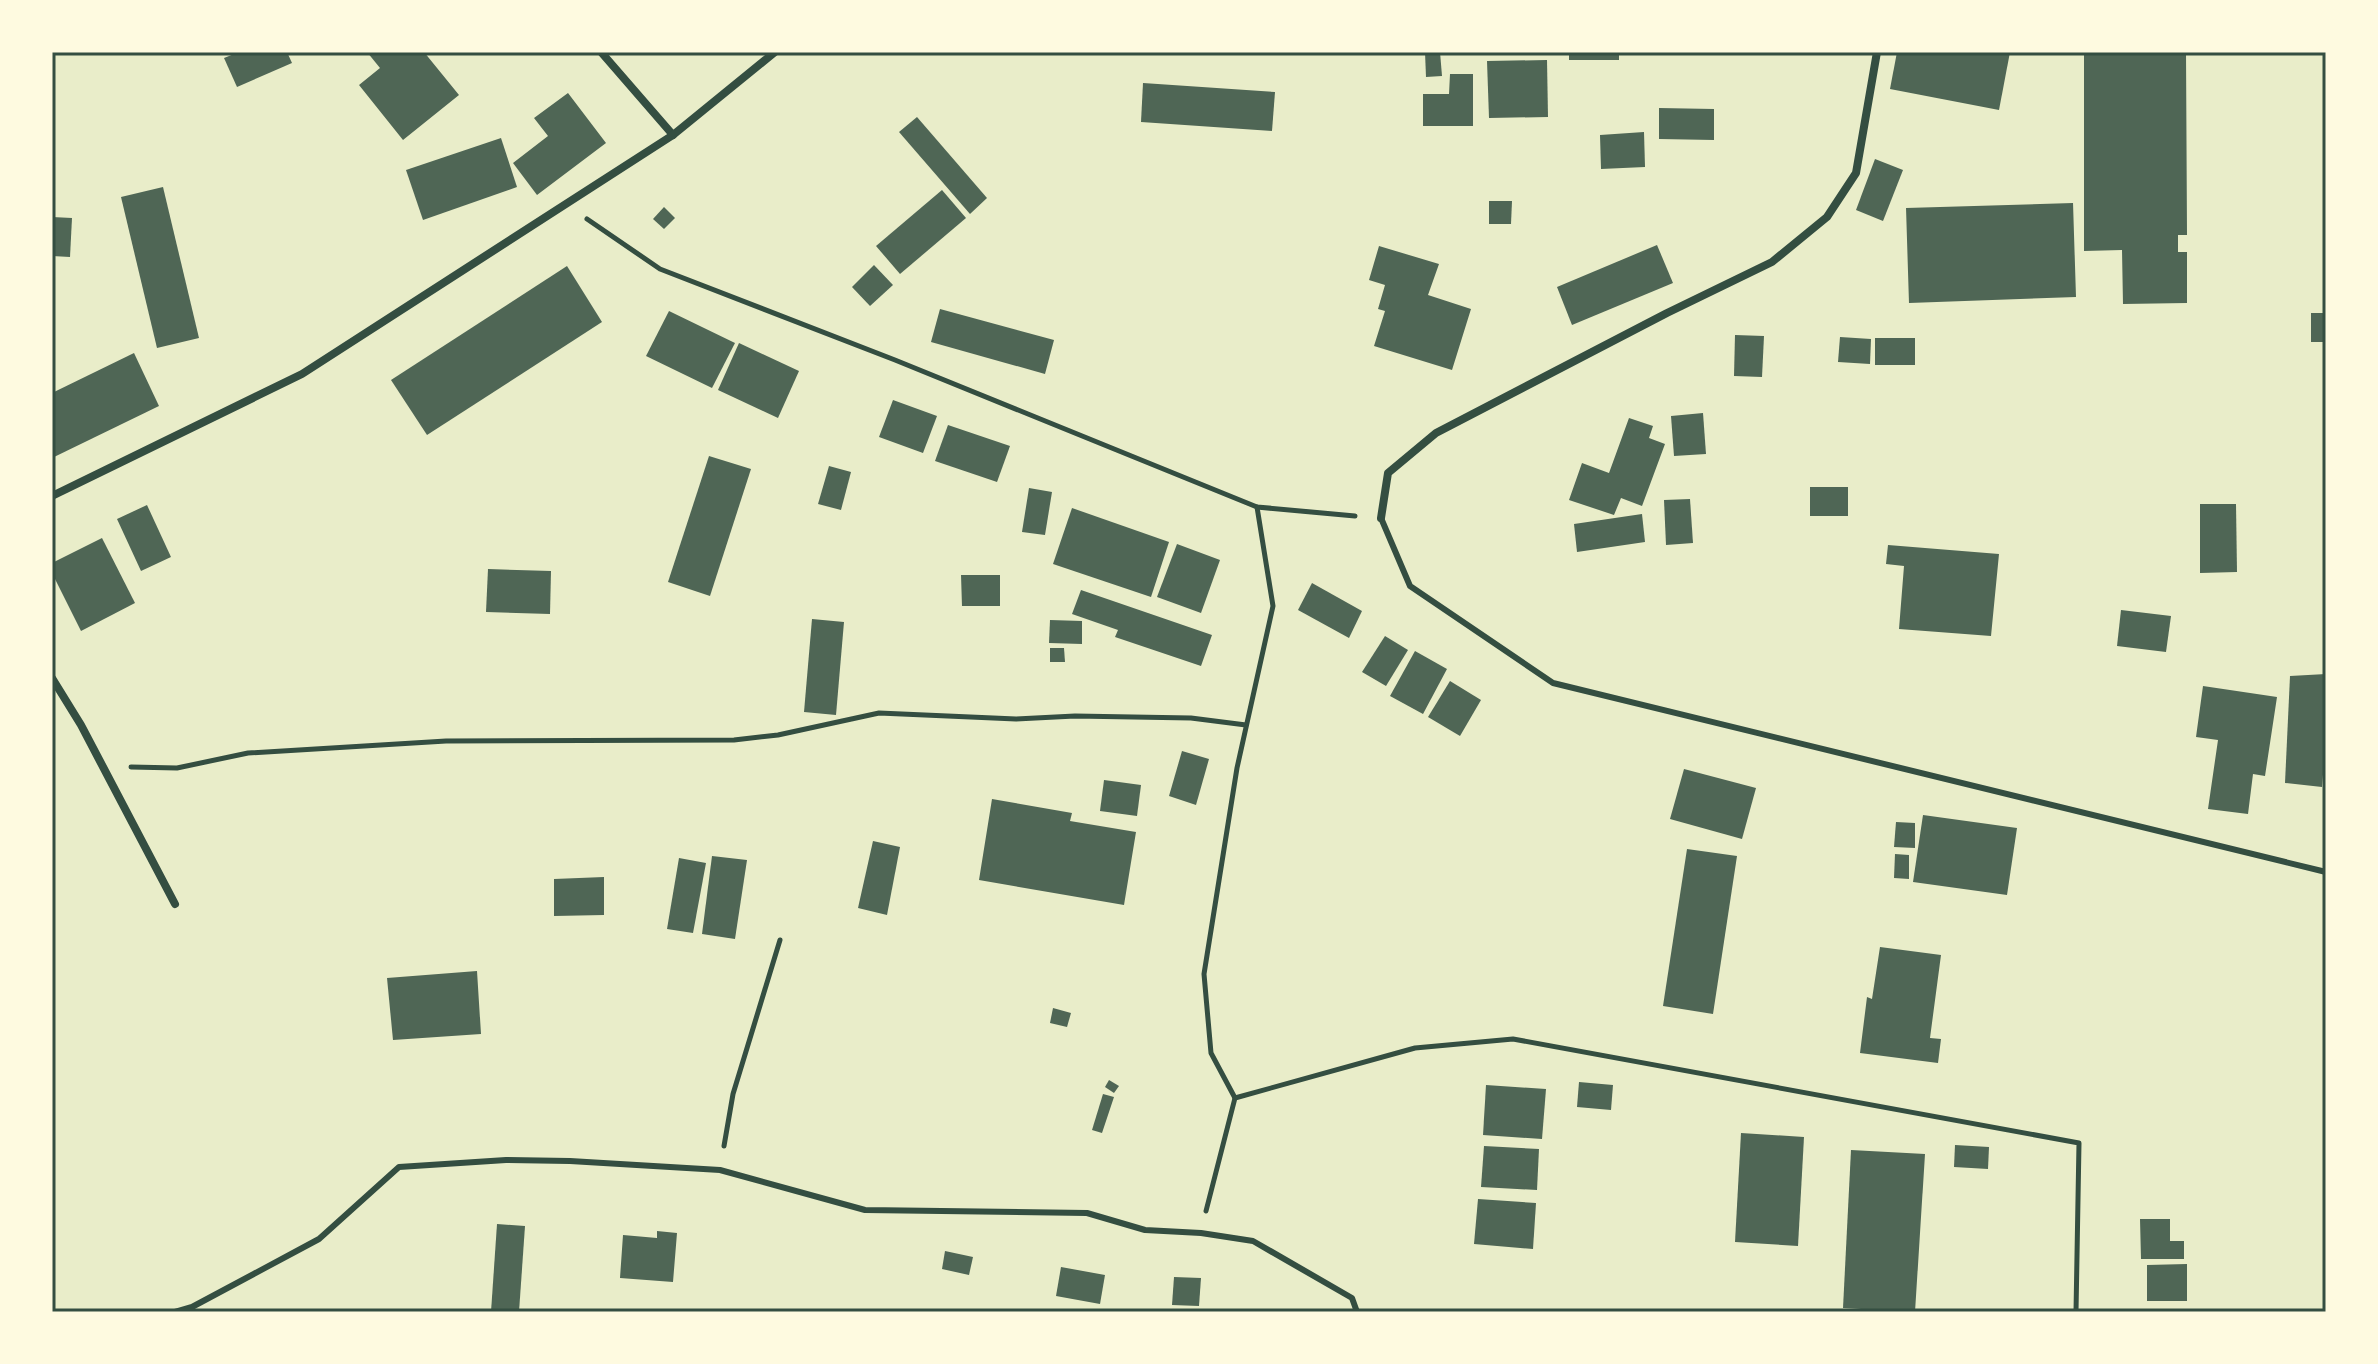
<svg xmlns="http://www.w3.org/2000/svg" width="2378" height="1364" viewBox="0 0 2378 1364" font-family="'PT Sans',sans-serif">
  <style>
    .building { fill: #4f6655 }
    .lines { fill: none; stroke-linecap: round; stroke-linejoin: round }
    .path { stroke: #344e41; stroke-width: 5 }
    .service { stroke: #344e41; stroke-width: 6 }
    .minor { stroke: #344e41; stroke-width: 8 }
    .neatline { fill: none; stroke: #344e41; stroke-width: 3 }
  </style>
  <rect width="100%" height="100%" fill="#e9edc9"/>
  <g class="building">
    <polygon points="239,52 287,52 292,63 237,87 224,58"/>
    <polygon points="367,52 424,52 459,95 403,140 359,85 380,68"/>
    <polygon points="1425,52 1440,52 1442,76 1426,77"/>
    <rect x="1569" y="52" width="50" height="8"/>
    <polygon points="1897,52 2010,52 1999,110 1890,89"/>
    <polygon points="2084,52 2186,52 2187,235 2178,235 2178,252 2187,252 2187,303 2123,304 2122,250 2084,251"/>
    <polygon points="1547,60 1548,117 1489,118 1487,61"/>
    <polygon points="1450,74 1473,74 1473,126 1423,126 1423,94 1449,94"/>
    <polygon points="1143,83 1275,92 1272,131 1141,122"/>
    <polygon points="568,93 606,143 537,195 513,163 548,136 534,118"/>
    <polygon points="1659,108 1714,109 1714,140 1659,139"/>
    <polygon points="917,117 987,198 970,214 899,132"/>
    <polygon points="1644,132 1645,167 1601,169 1600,135"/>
    <polygon points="501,138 517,187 423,220 406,170"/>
    <polygon points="1875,159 1903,170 1883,221 1856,210"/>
    <polygon points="163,187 199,338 157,348 121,197"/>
    <polygon points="942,190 966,218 900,274 876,246"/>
    <polygon points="1489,201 1512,201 1511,224 1489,224"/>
    <polygon points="2073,203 2076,297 1909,303 1906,208"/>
    <polygon points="664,207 675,218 664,229 653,219"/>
    <polygon points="52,217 72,218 70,257 52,256"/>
    <polygon points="1657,245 1673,283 1572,325 1557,287"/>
    <polygon points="1379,246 1439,264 1428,295 1471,309 1452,370 1374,346 1385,311 1378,309 1385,285 1369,280"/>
    <polygon points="874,265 893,285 870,306 852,287"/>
    <polygon points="567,266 602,322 427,435 391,380"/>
    <polygon points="940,309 1054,340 1045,374 931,342"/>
    <polygon points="669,311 735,343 712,388 646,356"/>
    <rect x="2311" y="313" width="15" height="29"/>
    <polygon points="1735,335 1764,336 1762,377 1734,376"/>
    <polygon points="1840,337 1871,339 1870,364 1838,362"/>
    <rect x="1875" y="338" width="40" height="27"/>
    <polygon points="739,343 799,371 778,418 718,390"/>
    <polygon points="134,353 159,406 52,458 52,393"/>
    <polygon points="893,400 937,416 923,453 879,437"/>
    <polygon points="1703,413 1706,454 1674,456 1671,416"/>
    <polygon points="1629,418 1653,426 1649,438 1665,444 1642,506 1621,498 1614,515 1569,500 1582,463 1609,473"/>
    <polygon points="948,425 1010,446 997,482 935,461"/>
    <polygon points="709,456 751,469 710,596 668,582"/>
    <polygon points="829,466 851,472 841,510 818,504"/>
    <rect x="1810" y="487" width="38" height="29"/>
    <polygon points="1029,488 1052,492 1045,535 1022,532"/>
    <polygon points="1690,499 1693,543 1666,545 1664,500"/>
    <polygon points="2200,504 2236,504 2237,572 2200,573"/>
    <polygon points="147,505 171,557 141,571 117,519"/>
    <polygon points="1072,508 1169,542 1151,597 1053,564"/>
    <polygon points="1642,514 1645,542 1577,552 1574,524"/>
    <polygon points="102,538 135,603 81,631 52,573 52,563"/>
    <polygon points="1177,544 1220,560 1201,613 1157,597"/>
    <polygon points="1888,545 1999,554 1991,636 1899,629 1904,566 1886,564"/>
    <polygon points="488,569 551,571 550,614 486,612"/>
    <polygon points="961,575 1000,575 1000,606 962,606"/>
    <polygon points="1312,583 1362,611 1349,638 1298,610"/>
    <polygon points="1081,590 1212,635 1201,666 1115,637 1118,630 1072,614"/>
    <polygon points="2121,610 2171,616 2166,652 2117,646"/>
    <polygon points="812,619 844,622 836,715 804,712"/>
    <polygon points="1050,620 1082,621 1082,644 1049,643"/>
    <polygon points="1385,636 1408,650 1386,686 1362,672"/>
    <polygon points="1050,648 1064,648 1065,662 1050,662"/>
    <polygon points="1415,651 1447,669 1423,714 1390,696"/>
    <polygon points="2326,674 2326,738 2322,787 2285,783 2290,676"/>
    <polygon points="1450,681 1481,700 1460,736 1428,717"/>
    <polygon points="2203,686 2277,697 2265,776 2253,774 2248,814 2208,809 2218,740 2196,737"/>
    <polygon points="1182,751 1209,759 1196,805 1169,796"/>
    <polygon points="1684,769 1756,788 1742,839 1670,819"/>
    <polygon points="1104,780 1141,785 1137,816 1100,811"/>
    <polygon points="992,799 1072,813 1070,821 1136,832 1124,905 979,880"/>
    <polygon points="1923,815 2017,828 2007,895 1913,882"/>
    <polygon points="1896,822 1915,823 1915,848 1894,847"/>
    <polygon points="873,841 900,847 887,915 858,908"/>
    <polygon points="1687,849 1737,856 1713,1014 1663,1006"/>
    <polygon points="1895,854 1909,855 1909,879 1894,878"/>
    <polygon points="712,856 747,860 735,939 702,934"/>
    <polygon points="679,858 706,863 693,933 667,929"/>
    <polygon points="604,877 604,915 554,916 554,879"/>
    <polygon points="1880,947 1941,955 1930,1038 1941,1039 1938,1063 1860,1053 1867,997 1872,999"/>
    <polygon points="477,971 481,1034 393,1040 387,978"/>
    <polygon points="1053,1008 1071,1013 1067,1027 1050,1023"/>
    <polygon points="1109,1080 1119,1086 1114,1093 1105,1087"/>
    <polygon points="1579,1082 1613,1085 1611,1110 1577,1107"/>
    <polygon points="1486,1085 1546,1089 1542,1139 1483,1135"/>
    <polygon points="1103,1094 1114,1097 1102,1133 1092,1130"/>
    <polygon points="1741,1133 1804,1137 1798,1246 1735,1242"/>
    <polygon points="1955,1145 1989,1147 1988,1169 1954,1167"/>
    <polygon points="1484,1146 1539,1149 1537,1190 1481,1187"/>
    <polygon points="1851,1150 1925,1154 1915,1312 1843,1308"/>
    <polygon points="1478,1199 1536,1203 1533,1249 1474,1244"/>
    <polygon points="2140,1219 2170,1219 2170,1241 2184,1241 2184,1259 2141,1259"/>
    <polygon points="497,1224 525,1226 519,1312 491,1312"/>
    <polygon points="657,1231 677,1233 673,1282 620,1278 623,1235 657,1238"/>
    <polygon points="945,1251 973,1257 969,1275 942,1269"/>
    <polygon points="2187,1264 2187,1301 2147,1301 2147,1265"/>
    <polygon points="1061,1267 1105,1275 1100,1304 1056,1296"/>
    <polygon points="1174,1277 1201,1278 1199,1306 1172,1305"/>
  </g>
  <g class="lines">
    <g class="path">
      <polyline points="587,219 660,269 895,360 1257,507 1355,516"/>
      <polyline points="131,767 177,768 248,753 446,741 734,740 778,735 879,713 1016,719 1075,716 1191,718 1246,725"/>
      <polyline points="1235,1098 1211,1053 1204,974 1237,768 1273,606 1257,507"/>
      <polyline points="724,1146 733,1094 780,940"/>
      <polyline points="1206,1211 1235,1098 1415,1048 1513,1039 2079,1143 2076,1312"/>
    </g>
    <g class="service">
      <polyline points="1381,518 1410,586 1553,683 2326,872"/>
      <polyline points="175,1312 192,1307 319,1239 399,1167 506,1160 570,1161 720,1170 865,1210 1087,1213 1145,1230 1201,1233 1253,1241 1352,1298 1357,1312"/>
    </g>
    <g class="minor">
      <polyline points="601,52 673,135"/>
      <polyline points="52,496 302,374 673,135 775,52"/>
      <polyline points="1381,518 1388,473 1436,433 1667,313 1772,262 1827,217 1856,173 1877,52"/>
      <polyline points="52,678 81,725 175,904"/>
    </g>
  </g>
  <rect width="2378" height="1364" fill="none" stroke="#fefae0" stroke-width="108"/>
  <rect x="54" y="54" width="2270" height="1256" class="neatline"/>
</svg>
